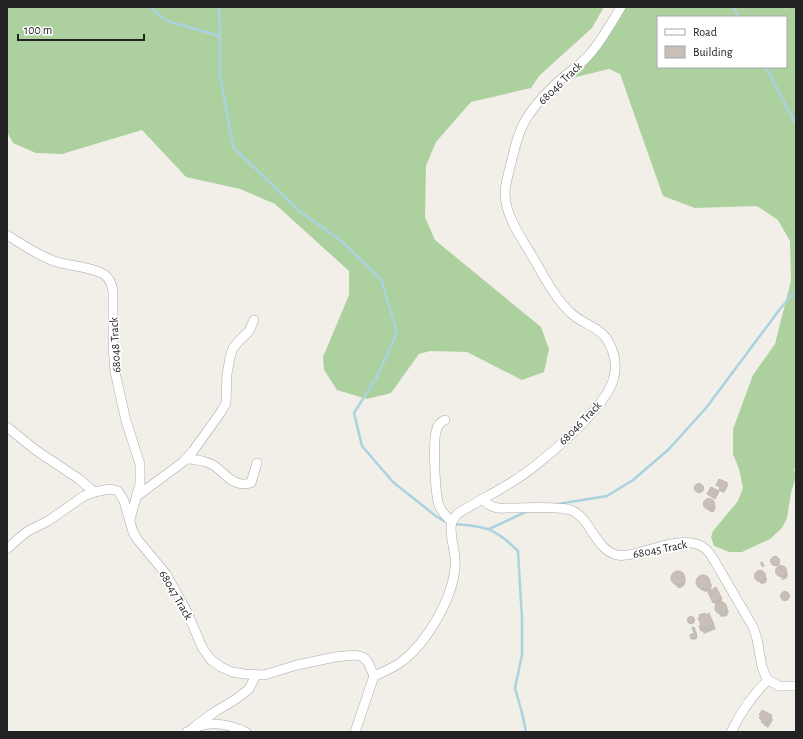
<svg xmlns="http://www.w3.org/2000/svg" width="803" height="739" viewBox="0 0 803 739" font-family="'Alegreya Sans',sans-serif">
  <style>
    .forest { fill: #add19e; fill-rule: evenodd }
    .shadow { fill: #0003 }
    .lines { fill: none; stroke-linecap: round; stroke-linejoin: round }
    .stream { stroke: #aad3df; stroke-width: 2.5 }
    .building { fill: #c7bfb8; stroke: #c4b6ab }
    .minor-casing { stroke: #a9a9a9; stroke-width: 10 }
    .minor { stroke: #fff; stroke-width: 9 }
    .labels { text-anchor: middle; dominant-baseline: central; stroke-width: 3.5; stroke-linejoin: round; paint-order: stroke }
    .street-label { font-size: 12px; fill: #222; stroke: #fff }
  </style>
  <rect width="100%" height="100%" fill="#f2efe9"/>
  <g class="forest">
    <polygon points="7,7 604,7 592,28 539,76 531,88 471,102 436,142 426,166 425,217 435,240 541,327 549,349 544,372 522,380 467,352 430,351 419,354 391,393 367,399 337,390 324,370 323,357 349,295 349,271 275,204 240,189 186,177 142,130 62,154 36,153 13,143 7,132"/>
    <path d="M625 7H796V466L794 469 796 476 791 493 787 518 782 528 770 539 742 552H729L714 546 711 537 713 531 738 501 743 488 739 469 733 454V429L753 375 775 344 791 281 790 241 778 220 757 206 695 208 663 196 620 74 609 69 564 80ZM658 17H786V67H658Z"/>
  </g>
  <g class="shadow">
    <polygon points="727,484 728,486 724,493 721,491 721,488 717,485"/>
    <circle cx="700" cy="489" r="3.5"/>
    <polygon points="718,492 719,493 715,499 708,494"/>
    <polygon points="707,500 711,500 716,507 714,512 710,512 705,505"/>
    <circle cx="776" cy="562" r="4"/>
    <polygon points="762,561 765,566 762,567 760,563"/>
    <polygon points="781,566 785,568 788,574 787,578 783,580 782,579 777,572 778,568"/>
    <polygon points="758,572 762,572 765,575 767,579 766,583 761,584 758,580 756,575"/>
    <polygon points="675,573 680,573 686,581 684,586 680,588 678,588 674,583 672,577"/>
    <polygon points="704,576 706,577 712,585 710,592 718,592 723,603 729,611 727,616 721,617 716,609 716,606 709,591 706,592 701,590 697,583 699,578"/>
    <circle cx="785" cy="597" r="4"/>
    <polygon points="706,616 711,618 716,629 704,634 702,630 702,625"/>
    <circle cx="691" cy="621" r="3"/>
    <polygon points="691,627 695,627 696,632 693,632"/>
    <polygon points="695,634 697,639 693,640 691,635"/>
    <polygon points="760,715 771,716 773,720 768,728 764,725"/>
  </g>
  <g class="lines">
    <g class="stream">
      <polyline points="150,7 167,21 220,36"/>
      <polyline points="219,7 220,36 220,74 233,147 299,211 339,239 381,279 397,332 378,375 354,413 362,446 393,482 437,517 446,522"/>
      <polyline points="733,7 739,17"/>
      <polyline points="766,67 796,125"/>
      <polyline points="558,504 607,496 633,480 668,450 706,408 780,309 796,290"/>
      <path d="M453 524C485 526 495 528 518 551L522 619V655L515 688 522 713 526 732"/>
      <polyline points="489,529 528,511"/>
    </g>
  </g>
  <g class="building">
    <polygon points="719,479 728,483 723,492 719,490 720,487 716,485"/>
    <circle cx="699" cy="488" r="4.5"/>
    <polygon points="711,487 719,491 715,499 707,494"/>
    <circle cx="709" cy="504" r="5.5"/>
    <circle cx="775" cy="561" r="4.5"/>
    <circle cx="781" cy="571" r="5.5"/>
    <circle cx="760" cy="576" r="5.5"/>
    <circle cx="678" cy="578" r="7"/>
    <circle cx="703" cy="582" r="7"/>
    <polygon points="716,587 722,599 713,603 708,592"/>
    <circle cx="785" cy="596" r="4.5"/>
    <circle cx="721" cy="608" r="6"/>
    <polygon points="705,613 706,615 709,613 714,625 701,631 699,626 701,625 698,618 700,617 699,615"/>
    <circle cx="691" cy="620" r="3.5"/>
    <polygon points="696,632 697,637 691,639 690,635"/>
    <polygon points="762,710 772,715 766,725 761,722 762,720 759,718 761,716 759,715"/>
  </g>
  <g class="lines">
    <g class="minor-casing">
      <g id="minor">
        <path d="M7 235C22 244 37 255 54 261 67 266 95 267 105 275 110 279 112 285 113 291V346L115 372 126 421 140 464V484L130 519"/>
        <path d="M445 420C440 422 437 426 436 432 433 443 435 495 439 505 441 512 447 517 452 522"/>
        <polyline points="7,427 37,451 79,479 94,492 110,489 118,491 124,501 133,532 137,539 166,574 187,612 202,647 211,660 221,667 232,672 244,674 264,675 297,665 335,657 355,655 363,657 368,662 374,676"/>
        <path d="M185 459C194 459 205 461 213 465 226 473 232 488 251 483L257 463"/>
        <polyline points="137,496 183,462 193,451 221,412 226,403 227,374 230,357 233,348 238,342 249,331 254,320"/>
        <path d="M482 499C486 503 489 506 494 507 499 509 505 508 509 508 525 508 540 507 555 508 561 508 567 508 573 511 592 521 595 549 617 555 623 557 632 554 638 553 656 548 686 536 703 547 708 550 711 555 714 560L753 627 757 639 762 667 766 677 770 681 779 686H796"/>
        <polyline points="7,549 18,539 28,531 48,521 84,496 94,492"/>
        <polyline points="194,727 216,711 236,699 249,689 256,675"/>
        <path d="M187 732C205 720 227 723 246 732"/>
        <path d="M355 732 374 676C383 672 393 668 401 662 427 643 452 599 455 568 457 553 448 534 452 522 453 519 456 516 457 514 475 503 494 493 512 482 539 466 608 407 614 377 617 365 614 352 608 341 601 328 583 324 572 314 553 297 542 272 529 251 519 234 505 214 505 193 505 185 508 176 510 167 514 153 516 137 524 123 532 107 547 92 560 80 569 72 579 66 588 56 601 42 611 24 621 7"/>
        <path d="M731 732C741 712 752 695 768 680"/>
      </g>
    </g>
    <use href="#minor" class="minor"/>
  </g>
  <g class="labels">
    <g class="street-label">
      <text transform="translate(560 83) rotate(-44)">68046 Track</text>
      <text transform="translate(115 345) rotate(-93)">68048 Track</text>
      <text transform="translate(580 423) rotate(-46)">68046 Track</text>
      <text transform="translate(660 549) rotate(-11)">68045 Track</text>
      <text transform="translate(176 595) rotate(60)">68047 Track</text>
    </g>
  </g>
  <rect width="803" height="739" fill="none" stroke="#222222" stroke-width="16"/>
  <rect x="657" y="16" width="130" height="52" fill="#ffffff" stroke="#a7a7a7"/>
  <rect x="665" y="29" width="20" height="6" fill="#ffffff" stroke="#a7a7a7"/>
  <text x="693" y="36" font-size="12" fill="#222222">Road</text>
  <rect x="665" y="46" width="20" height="12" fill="#c7bfb8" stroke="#a7a7a7"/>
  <text x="693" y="56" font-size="12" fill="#222222">Building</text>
  <path d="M18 34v6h126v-6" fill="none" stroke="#222222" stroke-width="2"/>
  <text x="24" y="34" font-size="12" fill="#222222" stroke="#ffffff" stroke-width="3" paint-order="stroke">100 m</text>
</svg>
